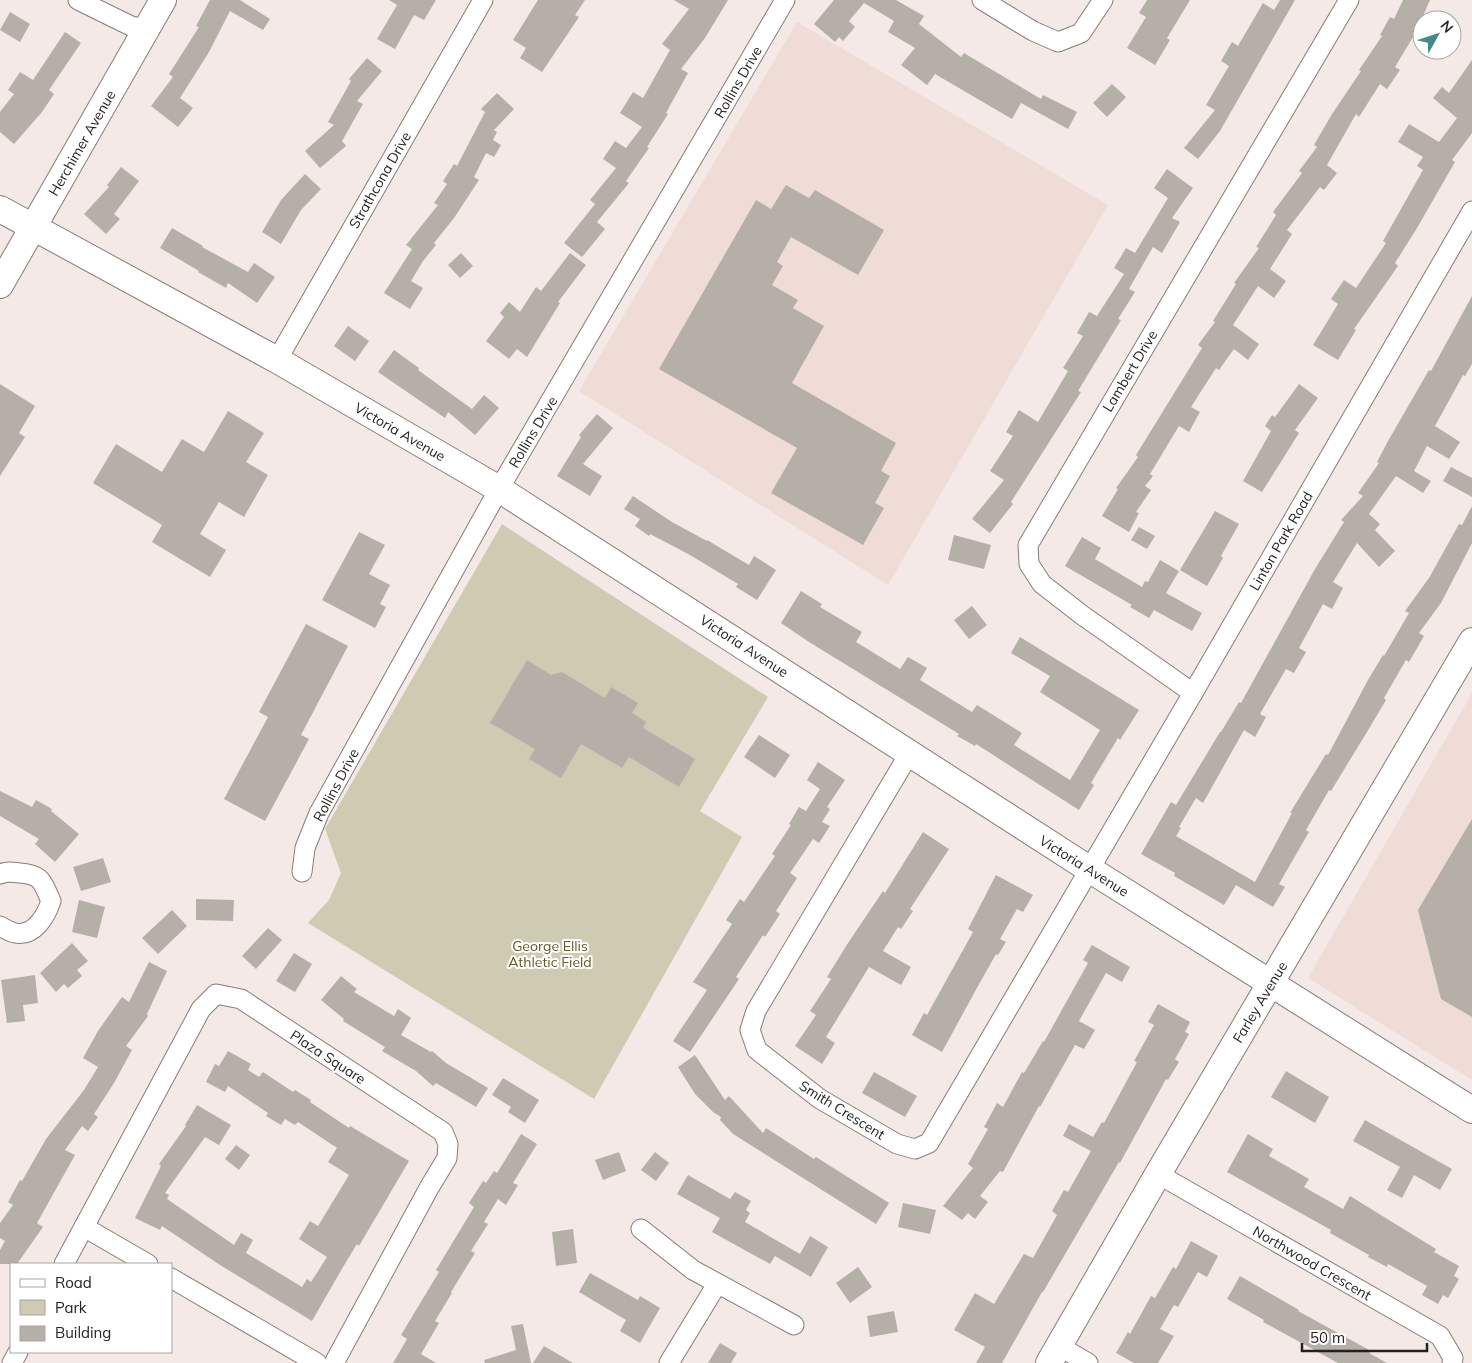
<svg xmlns="http://www.w3.org/2000/svg" width="1472" height="1363" viewBox="0 0 1472 1363" font-family="Mulish,sans-serif">
  <style>
    .built { fill: #efdcd6 }
    .green { fill: #cfcbb2 }
    .building { fill: #b6afa8 }
    .lines { fill: none; stroke-linecap: round; stroke-linejoin: round }
    .street-casing { stroke: #867c79; stroke-width: 21 }
    .secondary-casing { stroke: #867c79; stroke-width: 28 }
    .street { stroke: #fff; stroke-width: 19 }
    .secondary { stroke: #fff; stroke-width: 26 }
    .labels { text-anchor: middle; dominant-baseline: central; stroke-width: 4; stroke-linejoin: round; paint-order: stroke }
    .street-label { font-size: 14px; fill: #252120; stroke: #fff }
    .park-label { font-size: 14px; fill: #615826; stroke: #fff }
  </style>
  <rect width="100%" height="100%" fill="#f4e9e6"/>
  <g class="built">
    <polygon points="797,22 1108,205 888,585 579,391"/>
    <polygon points="1472,693 1472,1080 1308,978"/>
  </g>
  <polygon class="green" points="502,524 768,697 700,811 742,837 594,1099 308,923 329,900 341,873 325,829"/>
  <g class="building">
    <polygon points="210,0 240,0 270,19 263,30 230,11 209,52 180,98 193,108 178,127 151,106 173,77 169,74 199,27 196,26"/>
    <polygon points="389,0 436,0 424,20 414,15 395,49 377,39 397,5"/>
    <polygon points="538,0 585,0 575,15 579,17 542,72 520,58 526,48 513,40"/>
    <polygon points="674,0 728,0 705,38 681,69 688,73 666,113 668,114 647,147 649,148 626,181 629,183 597,222 605,229 582,257 564,243 595,204 590,200 616,168 603,159 615,141 626,148 642,127 620,113 633,92 643,98 670,50 662,44 689,9"/>
    <polygon points="834,0 896,0 924,16 919,24 961,57 964,53 1041,99 1043,95 1077,112 1068,129 1021,103 1012,119 935,74 927,85 901,65 915,48 888,32 894,21 864,3 849,21 855,27 843,41 839,37 835,42 814,24"/>
    <polygon points="1147,0 1190,0 1167,38 1170,40 1155,65 1127,48 1146,17 1139,13"/>
    <polygon points="1280,0 1295,0 1220,131 1198,159 1184,148 1215,110 1206,105 1229,66 1221,61 1232,42 1238,46 1263,3 1274,10"/>
    <polygon points="1403,0 1430,0 1416,32 1395,67 1400,70 1387,89 1380,84 1359,117 1356,114 1327,165 1337,173 1324,190 1320,187 1287,230 1292,234 1270,269 1286,281 1274,298 1258,286 1233,325 1259,344 1248,360 1234,349 1219,370 1216,368 1191,407 1200,412 1189,432 1179,426 1150,474 1153,476 1145,486 1151,490 1136,512 1139,513 1129,532 1102,516 1118,489 1116,488 1138,457 1136,455 1202,348 1198,345 1215,322 1213,321 1236,284 1234,283 1259,248 1256,247 1276,215 1273,212 1302,173 1299,171 1317,147 1314,145 1332,114 1361,71 1359,70 1382,36 1380,35 1390,17 1394,19"/>
    <polygon points="10,12 30,24 20,42 0,30"/>
    <polygon points="65,32 81,43 49,90 54,94 42,112 14,144 0,132 0,112 14,94 8,90 20,72 33,80"/>
    <polygon points="367,58 382,71 357,101 363,104 342,141 346,146 320,168 305,151 334,125 328,122 351,81 349,79"/>
    <polygon points="1472,60 1472,133 1452,160 1455,162 1417,228 1395,263 1398,266 1354,329 1356,330 1338,360 1313,345 1338,304 1331,299 1344,280 1356,288 1386,243 1383,241 1423,170 1417,166 1423,157 1398,142 1409,124 1439,142 1457,118 1433,98 1442,87 1449,93"/>
    <polygon points="1112,84 1126,97 1107,117 1093,103"/>
    <polygon points="497,93 514,109 494,130 497,132 493,140 501,145 494,157 486,153 474,177 479,180 454,218 434,243 436,245 423,261 411,281 423,288 410,309 384,293 412,249 406,245 438,205 434,203 447,184 443,181 454,164 457,166 485,112 481,109"/>
    <polygon points="121,167 139,181 114,214 120,219 106,234 84,214 109,187 107,185"/>
    <polygon points="1167,169 1193,188 1172,218 1180,222 1162,253 1153,247 1129,289 1135,292 1118,319 1121,320 1078,391 1081,392 1011,502 1013,504 990,533 972,519 1004,480 990,471 1013,436 1006,432 1019,410 1038,422 1068,371 1063,368 1083,336 1077,333 1089,312 1097,316 1124,274 1114,268 1126,248 1135,253 1168,198 1154,188"/>
    <polygon points="305,174 321,189 301,210 281,244 262,232 281,200"/>
    <polygon points="786,185 809,198 815,190 884,230 858,275 791,237 777,262 783,266 772,285 798,300 793,308 824,326 792,383 896,443 881,471 890,476 875,503 884,508 863,545 771,493 797,448 659,369 756,200 771,209"/>
    <polygon points="172,228 203,246 202,247 248,272 254,263 275,277 257,303 228,283 226,288 198,272 199,271 160,248"/>
    <polygon points="461,253 473,266 460,278 448,265"/>
    <polygon points="570,253 586,265 558,302 560,303 527,357 517,349 509,359 486,341 504,317 500,313 509,302 520,312 536,287 541,291"/>
    <polygon points="1472,296 1472,364 1465,376 1463,375 1435,426 1460,442 1449,459 1427,446 1414,471 1431,481 1423,493 1396,476 1369,514 1380,524 1375,530 1395,551 1379,567 1357,543 1333,582 1343,588 1332,609 1323,604 1299,648 1306,652 1294,673 1286,669 1260,714 1266,717 1255,737 1244,730 1203,803 1196,798 1179,827 1181,828 1176,836 1255,882 1292,813 1290,813 1326,754 1328,755 1368,680 1383,655 1384,656 1409,613 1405,611 1429,578 1459,524 1462,525 1472,506 1472,543 1441,603 1419,633 1424,636 1409,662 1406,660 1384,698 1386,700 1370,727 1331,791 1329,790 1306,830 1309,832 1279,884 1285,887 1273,907 1236,885 1224,905 1174,876 1175,873 1141,854 1171,802 1176,805 1220,732 1221,732 1239,702 1241,703 1315,569 1344,522 1341,520 1363,496 1358,493 1379,463 1377,462 1388,441 1429,370 1431,371"/>
    <polygon points="348,326 369,341 355,361 334,346"/>
    <polygon points="394,350 419,368 418,370 472,409 484,395 499,408 475,435 448,412 445,418 378,372"/>
    <polygon points="0,384 35,406 19,433 25,437 0,476"/>
    <polygon points="1299,384 1318,398 1295,430 1299,433 1262,492 1243,481 1271,431 1265,426 1272,415 1275,417"/>
    <polygon points="228,411 264,433 246,462 268,475 244,517 219,502 200,534 226,550 210,577 152,542 162,525 93,483 116,444 162,472 182,439 204,452"/>
    <polygon points="597,414 613,428 583,464 602,476 590,496 557,476 581,437 579,435"/>
    <polygon points="1451,467 1472,478 1472,497 1443,481"/>
    <polygon points="633,496 672,522 707,541 707,540 749,565 754,556 776,570 757,600 736,587 738,584 690,555 650,534 649,536 635,526 640,519 624,509"/>
    <polygon points="1215,511 1239,524 1221,556 1223,558 1207,586 1180,570"/>
    <polygon points="1139,527 1155,536 1147,549 1131,540"/>
    <polygon points="359,532 385,545 369,574 390,585 380,604 386,607 375,628 322,600"/>
    <polygon points="954,535 991,545 984,569 948,560"/>
    <polygon points="1082,537 1101,548 1095,559 1142,587 1145,581 1148,582 1160,560 1179,571 1166,593 1202,613 1192,631 1154,610 1149,618 1130,607 1132,605 1065,566"/>
    <polygon points="801,591 822,604 820,607 862,632 856,642 900,669 908,657 927,668 920,680 972,712 977,705 1022,733 1014,745 1070,780 1100,730 1040,692 1050,676 1011,653 1020,637 1139,710 1120,740 1118,738 1091,783 1094,785 1079,810 976,744 975,746 957,736 959,734 809,642 781,623"/>
    <polygon points="972,606 987,625 969,639 954,620"/>
    <polygon points="306,624 348,646 301,735 309,739 265,821 224,799 268,717 259,712"/>
    <polygon points="527,660 551,675 562,672 605,698 611,687 638,703 632,713 646,722 643,728 695,759 679,787 629,757 622,768 581,744 561,778 529,759 535,749 490,723"/>
    <polygon points="759,735 790,755 775,778 744,757"/>
    <polygon points="818,762 845,780 827,807 830,809 822,822 830,826 819,843 813,839 790,873 797,878 776,911 780,914 765,937 763,935 736,977 739,979 690,1052 673,1041 707,990 693,982 732,924 726,920 740,899 744,902 775,856 772,854 791,825 789,824 799,807 806,811 820,789 807,780"/>
    <polygon points="0,791 32,807 36,800 52,809 51,811 79,834 55,862 35,844 39,839 0,816"/>
    <polygon points="1472,819 1472,1017 1441,999 1418,910"/>
    <polygon points="923,832 949,849 910,909 913,911 901,929 898,927 883,951 911,967 901,985 869,967 826,1037 835,1043 822,1064 795,1046 816,1015 810,1011 831,979 827,977 848,943 883,891 885,893"/>
    <polygon points="103,858 111,882 81,891 73,867"/>
    <polygon points="996,875 1033,895 1023,912 1017,909 1000,939 1006,942 998,955 996,954 978,986 942,1052 912,1035 924,1013 927,1015 973,932 968,929"/>
    <polygon points="196,899 234,900 233,921 196,920"/>
    <polygon points="79,900 105,907 97,938 72,932"/>
    <polygon points="172,910 187,926 158,954 142,938"/>
    <polygon points="268,928 282,940 256,969 242,956"/>
    <polygon points="72,943 88,961 77,970 82,976 68,988 64,984 56,992 40,973"/>
    <polygon points="1092,945 1130,967 1122,982 1106,973 1079,1021 1095,1030 1084,1049 1075,1045 1040,1107 1039,1106 1003,1172 1000,1171 980,1196 988,1202 975,1219 968,1213 962,1220 943,1206 973,1168 968,1164 988,1129 984,1127 997,1103 1003,1107 1022,1072 1024,1073 1043,1041 1044,1042 1088,963 1083,960"/>
    <polygon points="294,953 312,964 295,992 276,981"/>
    <polygon points="149,962 167,971 147,1014 148,1016 126,1046 132,1050 114,1083 94,1114 98,1117 88,1131 82,1126 65,1150 75,1155 37,1223 43,1227 17,1264 0,1264 0,1250 5,1241 0,1238 0,1223 13,1205 8,1202 20,1180 22,1181 46,1139 84,1090 98,1067 83,1058 98,1031 122,997 129,1002"/>
    <polygon points="35,975 38,1003 23,1005 25,1021 7,1023 1,980"/>
    <polygon points="341,976 357,989 354,992 394,1016 398,1009 411,1018 401,1035 431,1052 432,1051 446,1063 488,1088 476,1107 436,1083 433,1086 416,1071 382,1051 385,1047 343,1021 344,1019 321,1000"/>
    <polygon points="1158,1004 1190,1022 1185,1032 1189,1034 1175,1059 1179,1062 1168,1080 1166,1079 1120,1163 1119,1162 1043,1292 1042,1292 1002,1363 976,1363 985,1347 954,1330 975,1293 994,1304 1024,1254 1033,1258 1057,1215 1052,1211 1064,1190 1068,1192 1091,1151 1063,1136 1069,1124 1093,1137 1102,1122 1104,1123 1137,1062 1134,1061 1154,1025 1148,1022"/>
    <polygon points="228,1051 251,1064 248,1070 259,1077 263,1072 293,1092 295,1090 311,1100 310,1102 349,1128 350,1126 409,1161 359,1246 357,1244 343,1267 312,1321 220,1265 162,1226 160,1230 135,1218 161,1166 159,1164 186,1126 185,1125 197,1105 231,1125 219,1145 205,1137 165,1193 169,1195 167,1199 234,1245 241,1233 253,1240 246,1253 302,1287 307,1279 311,1282 327,1257 299,1239 310,1221 318,1226 349,1175 328,1162 337,1148 298,1122 295,1125 285,1119 281,1125 266,1116 268,1113 228,1086 225,1092 206,1082 215,1064 219,1066"/>
    <polygon points="695,1055 725,1100 729,1096 763,1133 766,1128 814,1159 816,1157 889,1203 876,1224 733,1134 720,1120 721,1117 713,1112 695,1094 678,1067"/>
    <polygon points="1286,1071 1329,1097 1315,1123 1271,1097"/>
    <polygon points="874,1072 917,1096 905,1117 862,1093"/>
    <polygon points="503,1078 539,1100 525,1123 508,1112 511,1107 492,1095"/>
    <polygon points="1365,1120 1452,1169 1440,1190 1414,1175 1402,1198 1387,1190 1400,1167 1353,1141"/>
    <polygon points="521,1134 537,1144 513,1183 518,1185 506,1205 498,1199 484,1222 488,1224 471,1251 475,1253 451,1292 452,1293 435,1321 439,1323 421,1354 436,1363 393,1363 407,1339 401,1335 439,1272 436,1270 474,1207 469,1203 483,1181 486,1183 494,1171 497,1173"/>
    <polygon points="1248,1134 1273,1149 1269,1156 1309,1179 1304,1187 1343,1209 1350,1196 1436,1249 1434,1252 1459,1266 1454,1276 1459,1279 1448,1298 1443,1295 1438,1304 1422,1295 1427,1286 1388,1264 1387,1267 1368,1257 1369,1255 1330,1233 1331,1230 1227,1172"/>
    <polygon points="236,1145 250,1155 239,1170 225,1159"/>
    <polygon points="619,1152 626,1171 603,1180 595,1160"/>
    <polygon points="655,1152 669,1163 656,1181 641,1170"/>
    <polygon points="688,1175 730,1199 735,1192 751,1201 746,1210 750,1213 745,1222 800,1254 810,1236 828,1247 811,1277 775,1256 770,1264 712,1232 720,1218 677,1194"/>
    <polygon points="903,1203 936,1210 930,1234 898,1227"/>
    <polygon points="573,1229 577,1263 556,1266 552,1232"/>
    <polygon points="1191,1241 1218,1256 1207,1277 1198,1272 1178,1307 1174,1305 1160,1329 1174,1336 1158,1363 1134,1363 1116,1353 1128,1332 1130,1334 1151,1296 1155,1298 1173,1267 1176,1269"/>
    <polygon points="858,1267 872,1287 850,1303 836,1283"/>
    <polygon points="590,1273 638,1300 640,1296 660,1308 640,1343 620,1331 626,1320 579,1292"/>
    <polygon points="1240,1276 1299,1310 1298,1311 1371,1351 1369,1353 1387,1363 1338,1363 1263,1322 1264,1320 1227,1299"/>
    <polygon points="894,1311 898,1332 870,1337 867,1316"/>
    <polygon points="523,1324 531,1363 485,1363 484,1360 516,1350 511,1326"/>
    <polygon points="720,1343 737,1353 731,1363 708,1363"/>
    <polygon points="544,1346 573,1363 533,1363"/>
  </g>
  <g class="lines">
    <g class="street-casing">
      <g id="street">
        <polyline points="78,0 131,26 147,29"/>
        <polyline points="982,0 1033,31 1058,42 1081,33 1103,0"/>
        <polyline points="277,360 483,0"/>
        <polyline points="1193,693 1082,615 1042,584 1029,564 1028,545 1349,0"/>
        <polyline points="909,754 756,1011 750,1030 757,1050 820,1099 897,1144 915,1149 929,1143 1193,693 1472,211"/>
        <polyline points="302,872 305,848 319,813 499,489 785,0"/>
        <path d="M0 874C7 871 12 872 20 873 43 875 42 882 51 901 46 916 34 937 15 933 10 932 5 929 0 926"/>
        <polyline points="1158,1174 1440,1336 1453,1358 1452,1363"/>
        <polyline points="84,1227 148,1264"/>
        <polyline points="641,1229 693,1270 794,1325"/>
        <polyline points="64,1264 201,1009 216,994 241,999 443,1132 448,1144 447,1158 429,1188 334,1363"/>
        <polyline points="171,1278 317,1363"/>
        <polyline points="1059,1346 1088,1363"/>
        <polyline points="12,1363 18,1352"/>
        <polyline points="669,1363 717,1284"/>
      </g>
    </g>
    <g class="secondary-casing">
      <g id="secondary">
        <polyline points="0,209 277,360 499,489 1089,869 1472,1110"/>
        <polyline points="0,285 163,0"/>
        <polyline points="1049,1363 1158,1174 1472,641"/>
      </g>
    </g>
    <use href="#street" class="street"/>
    <use href="#secondary" class="secondary"/>
  </g>
  <g class="labels">
    <g class="street-label">
      <text transform="translate(738 82) rotate(-60)">Rollins Drive</text>
      <text transform="translate(82 143) rotate(-60)">Herchimer Avenue</text>
      <text transform="translate(380 180) rotate(-60)">Strathcona Drive</text>
      <text transform="translate(1130 371) rotate(-59)">Lambert Drive</text>
      <text transform="translate(400 432) rotate(30)">Victoria Avenue</text>
      <text transform="translate(533 432) rotate(-59)">Rollins Drive</text>
      <text transform="translate(1281 541) rotate(-60)">Linton Park Road</text>
      <text transform="translate(744 646) rotate(33)">Victoria Avenue</text>
      <text transform="translate(336 785) rotate(-62)">Rollins Drive</text>
      <text transform="translate(1084 866) rotate(32)">Victoria Avenue</text>
      <text transform="translate(1260 1002) rotate(-59)">Farley Avenue</text>
      <text transform="translate(328 1057) rotate(33)">Plaza Square</text>
      <text transform="translate(842 1110) rotate(32)">Smith Crescent</text>
      <text transform="translate(1312 1263) rotate(30)">Northwood Crescent</text>
    </g>
    <g class="park-label">
      <text x="550" y="946">George Ellis<tspan x="550" dy="16">Athletic Field</tspan></text>
    </g>
  </g>
  <rect x="10" y="1263" width="162" height="90" fill="#ffffff" stroke="#a8a6a6"/>
  <rect x="20" y="1279" width="25" height="8" fill="#ffffff" stroke="#a8a6a6"/>
  <text x="55" y="1288" font-size="15" fill="#252120">Road</text>
  <rect x="20" y="1300" width="25" height="15" fill="#cfcbb2" stroke="#a8a6a6"/>
  <text x="55" y="1313" font-size="15" fill="#252120">Park</text>
  <rect x="20" y="1326" width="25" height="15" fill="#b6afa8" stroke="#a8a6a6"/>
  <text x="55" y="1338" font-size="15" fill="#252120">Building</text>
  <g transform="translate(1437 35) rotate(50)"><circle r="24" fill="#ffffff" stroke="#a8a6a6"/>
  <path d="M0-4L9 19L0 12L-9 19Z" fill="#438b8a"/>
  <text y="-8" font-size="14" font-weight="bold" text-anchor="middle" fill="#252120">N</text>
  </g>
  <path d="M1302 1343v8h125v-8" fill="none" stroke="#252120" stroke-width="2.5"/>
  <text x="1310" y="1343" font-size="15" fill="#252120" stroke="#ffffff" stroke-width="4" paint-order="stroke">50 m</text>
</svg>
